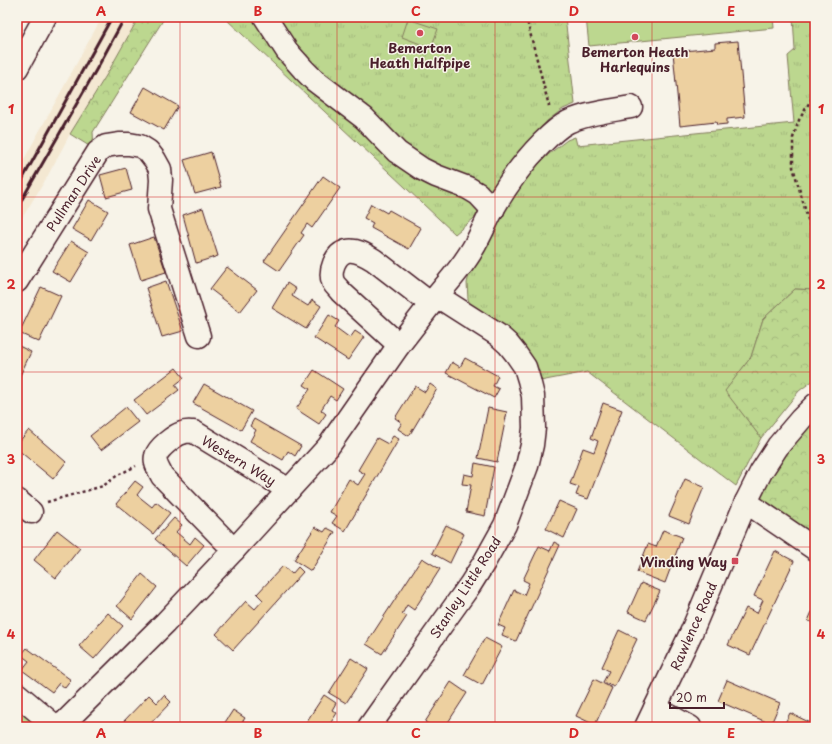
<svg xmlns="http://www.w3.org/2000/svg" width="832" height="744" viewBox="0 0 832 744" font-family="'Playpen Sans',sans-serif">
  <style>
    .built { fill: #f4e8d2 }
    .grass { fill: url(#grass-tufts); stroke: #837b5d }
    .forest { fill: url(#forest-crowns); stroke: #837b5d }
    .pitch { fill: #bcd78f; stroke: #837b5d }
    .building { fill: #edd0a0; stroke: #4a1f2b }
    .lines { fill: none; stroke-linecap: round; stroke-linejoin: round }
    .minor-casing { stroke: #4a1f2b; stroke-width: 25 }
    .highway-casing { stroke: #4a1f2b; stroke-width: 25 }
    .path { stroke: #4a1f2b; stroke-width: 2.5; stroke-dasharray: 3 3; stroke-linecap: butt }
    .minor { stroke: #f7f3e8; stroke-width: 22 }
    .highway { stroke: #f7f3e8; stroke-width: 22 }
    .rail { stroke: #4a1f2b; stroke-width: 3 }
    .grid { fill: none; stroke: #d62828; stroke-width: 1; stroke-opacity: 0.55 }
    .poi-dot { fill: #d1495b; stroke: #f7f3e8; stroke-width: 1.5 }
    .labels { text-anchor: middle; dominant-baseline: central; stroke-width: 3; stroke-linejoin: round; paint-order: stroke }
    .poi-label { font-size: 13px; font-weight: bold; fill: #4a1f2b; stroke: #f7f3e8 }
    .street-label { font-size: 13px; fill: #4a1f2b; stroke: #f7f3e8 }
    .neatline { fill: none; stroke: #d62828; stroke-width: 1.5 }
    .grid-label { font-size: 13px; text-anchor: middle; font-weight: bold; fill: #d62828 }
  </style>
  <defs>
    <pattern id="grass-tufts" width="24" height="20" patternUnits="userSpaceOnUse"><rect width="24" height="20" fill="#bcd78f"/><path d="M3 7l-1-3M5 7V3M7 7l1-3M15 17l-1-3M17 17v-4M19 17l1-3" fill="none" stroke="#a3b87c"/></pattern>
    <pattern id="forest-crowns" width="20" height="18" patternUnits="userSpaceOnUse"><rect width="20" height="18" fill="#bcd78f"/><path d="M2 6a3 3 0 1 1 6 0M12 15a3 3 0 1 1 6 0" fill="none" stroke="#a3b87c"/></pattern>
  </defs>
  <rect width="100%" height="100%" fill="#f7f3e8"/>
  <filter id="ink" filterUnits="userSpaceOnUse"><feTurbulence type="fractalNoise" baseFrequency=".025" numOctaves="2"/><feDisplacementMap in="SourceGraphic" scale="8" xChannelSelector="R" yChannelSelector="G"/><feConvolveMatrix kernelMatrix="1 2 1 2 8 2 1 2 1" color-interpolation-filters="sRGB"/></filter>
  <g filter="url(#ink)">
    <polygon class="built" points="102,17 139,17 107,74 70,134 46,179 17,226 17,172"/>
    <g class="grass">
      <polygon points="227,17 565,17 575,104 563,109 547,121 523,150 485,209 455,234 226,19"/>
      <polygon points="793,17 815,17 815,290 795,289 763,319 751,357 726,391 761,438 736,486 587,372 535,382 472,310 468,299 467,283 471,267 496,218 533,170 549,154 567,140 575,137 577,145 794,123 788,56 795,50"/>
      <polygon points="17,704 39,722 38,727 17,727"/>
    </g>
    <g class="forest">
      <polygon points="139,17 165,17 93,132 94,149 70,134 107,74"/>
      <polygon points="795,289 815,290 815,379 799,391 761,438 725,391 751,357 763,319"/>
      <polygon points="815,417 815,547 758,503 767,481 785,450"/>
    </g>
    <g class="pitch">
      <polygon points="586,17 773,17 774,28 589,46"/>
      <polygon points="408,19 438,29 431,48 402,37"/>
    </g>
    <g class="building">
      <polygon points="738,41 745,117 727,119 727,124 717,125 716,122 680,126 673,52 715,48 715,43"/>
      <polygon points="145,87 178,106 164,130 131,112"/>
      <polygon points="211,152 221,187 195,194 184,160"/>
      <polygon points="126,168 132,190 106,197 100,175"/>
      <polygon points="323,176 340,188 312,228 307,224 301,233 304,235 279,271 264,261"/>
      <polygon points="89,200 108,211 91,240 72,229"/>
      <polygon points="371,204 387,213 389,210 421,228 409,249 371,228 373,223 364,218"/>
      <polygon points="203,208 218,256 196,263 183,215"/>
      <polygon points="154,237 166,272 141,280 130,245"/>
      <polygon points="71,241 89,252 71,282 52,271"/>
      <polygon points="227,267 257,290 240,312 210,289"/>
      <polygon points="166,281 183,331 162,337 146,288"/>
      <polygon points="287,283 296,289 292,296 308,306 312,300 321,306 306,329 272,308"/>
      <polygon points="41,287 61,296 39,342 19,333"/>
      <polygon points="329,315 339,321 335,327 350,338 355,331 364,337 348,360 314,338"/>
      <polygon points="17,345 31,352 17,382"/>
      <polygon points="465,358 498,376 493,386 499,389 494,398 446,373 452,362 460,367"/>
      <polygon points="176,368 184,378 175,385 179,390 146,415 134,400"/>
      <polygon points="314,370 343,389 336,400 330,396 321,410 326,414 319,424 296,409 310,389 304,385"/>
      <polygon points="204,384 252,411 241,430 193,403"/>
      <polygon points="430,384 437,389 409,436 398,429 402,423 395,418 415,386 425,392"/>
      <polygon points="603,403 622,410 588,499 576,495 579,487 570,484 583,448 594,452 598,441 591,438"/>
      <polygon points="126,407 138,422 101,450 90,436"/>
      <polygon points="488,408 507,412 497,462 478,458"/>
      <polygon points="254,419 301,446 295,456 288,451 283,460 250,441 256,430 250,426"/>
      <polygon points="29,430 66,462 53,479 17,449 17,444"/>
      <polygon points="393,436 399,439 345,531 332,523 337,516 330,512 349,479 358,485 365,474 358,470 377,438 388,444"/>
      <polygon points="475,463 494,467 485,516 466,512 471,485 462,484 464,474 473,476"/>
      <polygon points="685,479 704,487 689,524 669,516"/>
      <polygon points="135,481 143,487 137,495 152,507 156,502 170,513 153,534 116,504"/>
      <polygon points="559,501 577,509 564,538 546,529"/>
      <polygon points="174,518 182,525 176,532 190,544 195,537 204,545 186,566 155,539"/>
      <polygon points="446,525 464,534 450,563 432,553"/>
      <polygon points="315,527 324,532 327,528 335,532 311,571 294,560"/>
      <polygon points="57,530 80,548 56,578 34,560"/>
      <polygon points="663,530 682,537 665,583 637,572 648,544 656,547"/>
      <polygon points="554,542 560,545 516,641 502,635 505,628 498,625 514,590 524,595 529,583 523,580 539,546 550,551"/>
      <polygon points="775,551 794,561 750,655 728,645 746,608 757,613 763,600 754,596"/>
      <polygon points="422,558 440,569 414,610 407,605 402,614 407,616 382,654 366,644"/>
      <polygon points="283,566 292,574 298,567 303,572 233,650 216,634 246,601 255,609 263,600 257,594"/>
      <polygon points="142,574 157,587 132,619 117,606"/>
      <polygon points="641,583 660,591 646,620 628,612"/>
      <polygon points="814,607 815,608 815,623 808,621"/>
      <polygon points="108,613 123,626 94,659 79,646"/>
      <polygon points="619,630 637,639 614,687 603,682 609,671 602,667"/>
      <polygon points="485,638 502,647 482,685 464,675"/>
      <polygon points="27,648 71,680 65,688 59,683 52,692 22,670 29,661 21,655"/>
      <polygon points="351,658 368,669 346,703 329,693"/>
      <polygon points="594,679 612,688 595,725 576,716"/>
      <polygon points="727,680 780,703 771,724 718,701"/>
      <polygon points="451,682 467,693 445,727 431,727 432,726 425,722"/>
      <polygon points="149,695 157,703 164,695 171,702 147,727 127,727 122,723"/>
      <polygon points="324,695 336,703 332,710 337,713 328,727 303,727"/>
      <polygon points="233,710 245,718 239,727 222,727"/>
      <polygon points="790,713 815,725 815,727 783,727"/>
    </g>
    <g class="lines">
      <g class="minor-casing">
        <g id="minor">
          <polyline points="265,17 287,51 304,70 314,80 364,118 397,152 422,169 436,176 468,188 478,194 493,210"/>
          <polyline points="17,281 98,152 106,146 119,144 129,144 140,146 148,151 155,160 160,169 161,180 159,209 199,336"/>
          <path d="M437 296C449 281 463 266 472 250 480 237 486 222 493 209 507 185 523 162 542 143 550 135 558 127 568 122 588 113 610 111 631 107"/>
          <path d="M399 345 341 292C339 289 335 286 333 282 329 271 335 254 347 251 357 249 366 255 374 260L431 304"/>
          <polyline points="17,500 31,512"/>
          <polyline points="746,502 815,549"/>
          <path d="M234 550 162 476C159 470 154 463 156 456 158 448 175 435 182 433 186 431 190 432 194 432L289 490"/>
          <polyline points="17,694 56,727"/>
          <polyline points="655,708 690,727"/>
          <polyline points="60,727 165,623 234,550 328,447 399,345 437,296 498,335 508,344 516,354 525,367 529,380 533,396 534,428 532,445 527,466 505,525 485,561 470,585 435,634 369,727"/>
          <polyline points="646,727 691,633 746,502 761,472 778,446 801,419 815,405"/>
        </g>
      </g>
      <g class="highway-casing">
        <polyline id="highway" points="17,68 45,17"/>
      </g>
      <g class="path">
        <polyline points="526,17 550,110"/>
        <polyline points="815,93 799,120 793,138 793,167 815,244"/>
        <polyline points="47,502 103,486 118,475 136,466"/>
      </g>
      <use href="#minor" class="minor"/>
      <use href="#highway" class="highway"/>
      <g class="rail">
        <polyline points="17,189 112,17"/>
        <polyline points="17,208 100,63 125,17"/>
      </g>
    </g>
  </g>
  <path class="grid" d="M180 17V727M337 17V727M495 17V727M652 17V727M17 197H815M17 372H815M17 547H815"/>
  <g class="poi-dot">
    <circle cx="420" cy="33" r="4"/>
    <circle cx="635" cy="37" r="4"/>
    <rect x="731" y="557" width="8" height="8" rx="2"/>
  </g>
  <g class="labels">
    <g class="poi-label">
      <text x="420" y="47">Bemerton<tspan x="420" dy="15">Heath Halfpipe</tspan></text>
      <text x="635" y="51">Bemerton Heath<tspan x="635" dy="15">Harlequins</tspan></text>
      <text x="727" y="561" text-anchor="end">Winding Way</text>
    </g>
    <g class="street-label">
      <text transform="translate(73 193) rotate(-57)">Pullman Drive</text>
      <text transform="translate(239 460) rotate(31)">Western Way</text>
      <text transform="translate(465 587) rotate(-57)">Stanley Little Road</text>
      <text transform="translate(693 626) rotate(-66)">Rawlence Road</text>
    </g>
  </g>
  <rect width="832" height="744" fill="none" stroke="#f7f3e8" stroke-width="44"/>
  <path d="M670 702v6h54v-6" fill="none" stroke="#4a1f2b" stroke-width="2"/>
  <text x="676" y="702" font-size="12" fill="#4a1f2b" stroke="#f7f3e8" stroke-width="3" paint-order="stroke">20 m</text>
  <rect x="22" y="22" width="788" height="700" class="neatline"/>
  <g class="grid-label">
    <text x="101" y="16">A</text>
    <text x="258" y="16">B</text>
    <text x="416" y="16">C</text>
    <text x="574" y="16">D</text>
    <text x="731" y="16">E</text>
    <text x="11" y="114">1</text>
    <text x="821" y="114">1</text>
    <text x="11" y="289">2</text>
    <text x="821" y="289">2</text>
    <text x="11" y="464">3</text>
    <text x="821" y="464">3</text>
    <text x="11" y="639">4</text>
    <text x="821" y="639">4</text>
    <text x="101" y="738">A</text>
    <text x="258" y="738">B</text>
    <text x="416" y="738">C</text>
    <text x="574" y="738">D</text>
    <text x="731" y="738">E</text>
  </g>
</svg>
